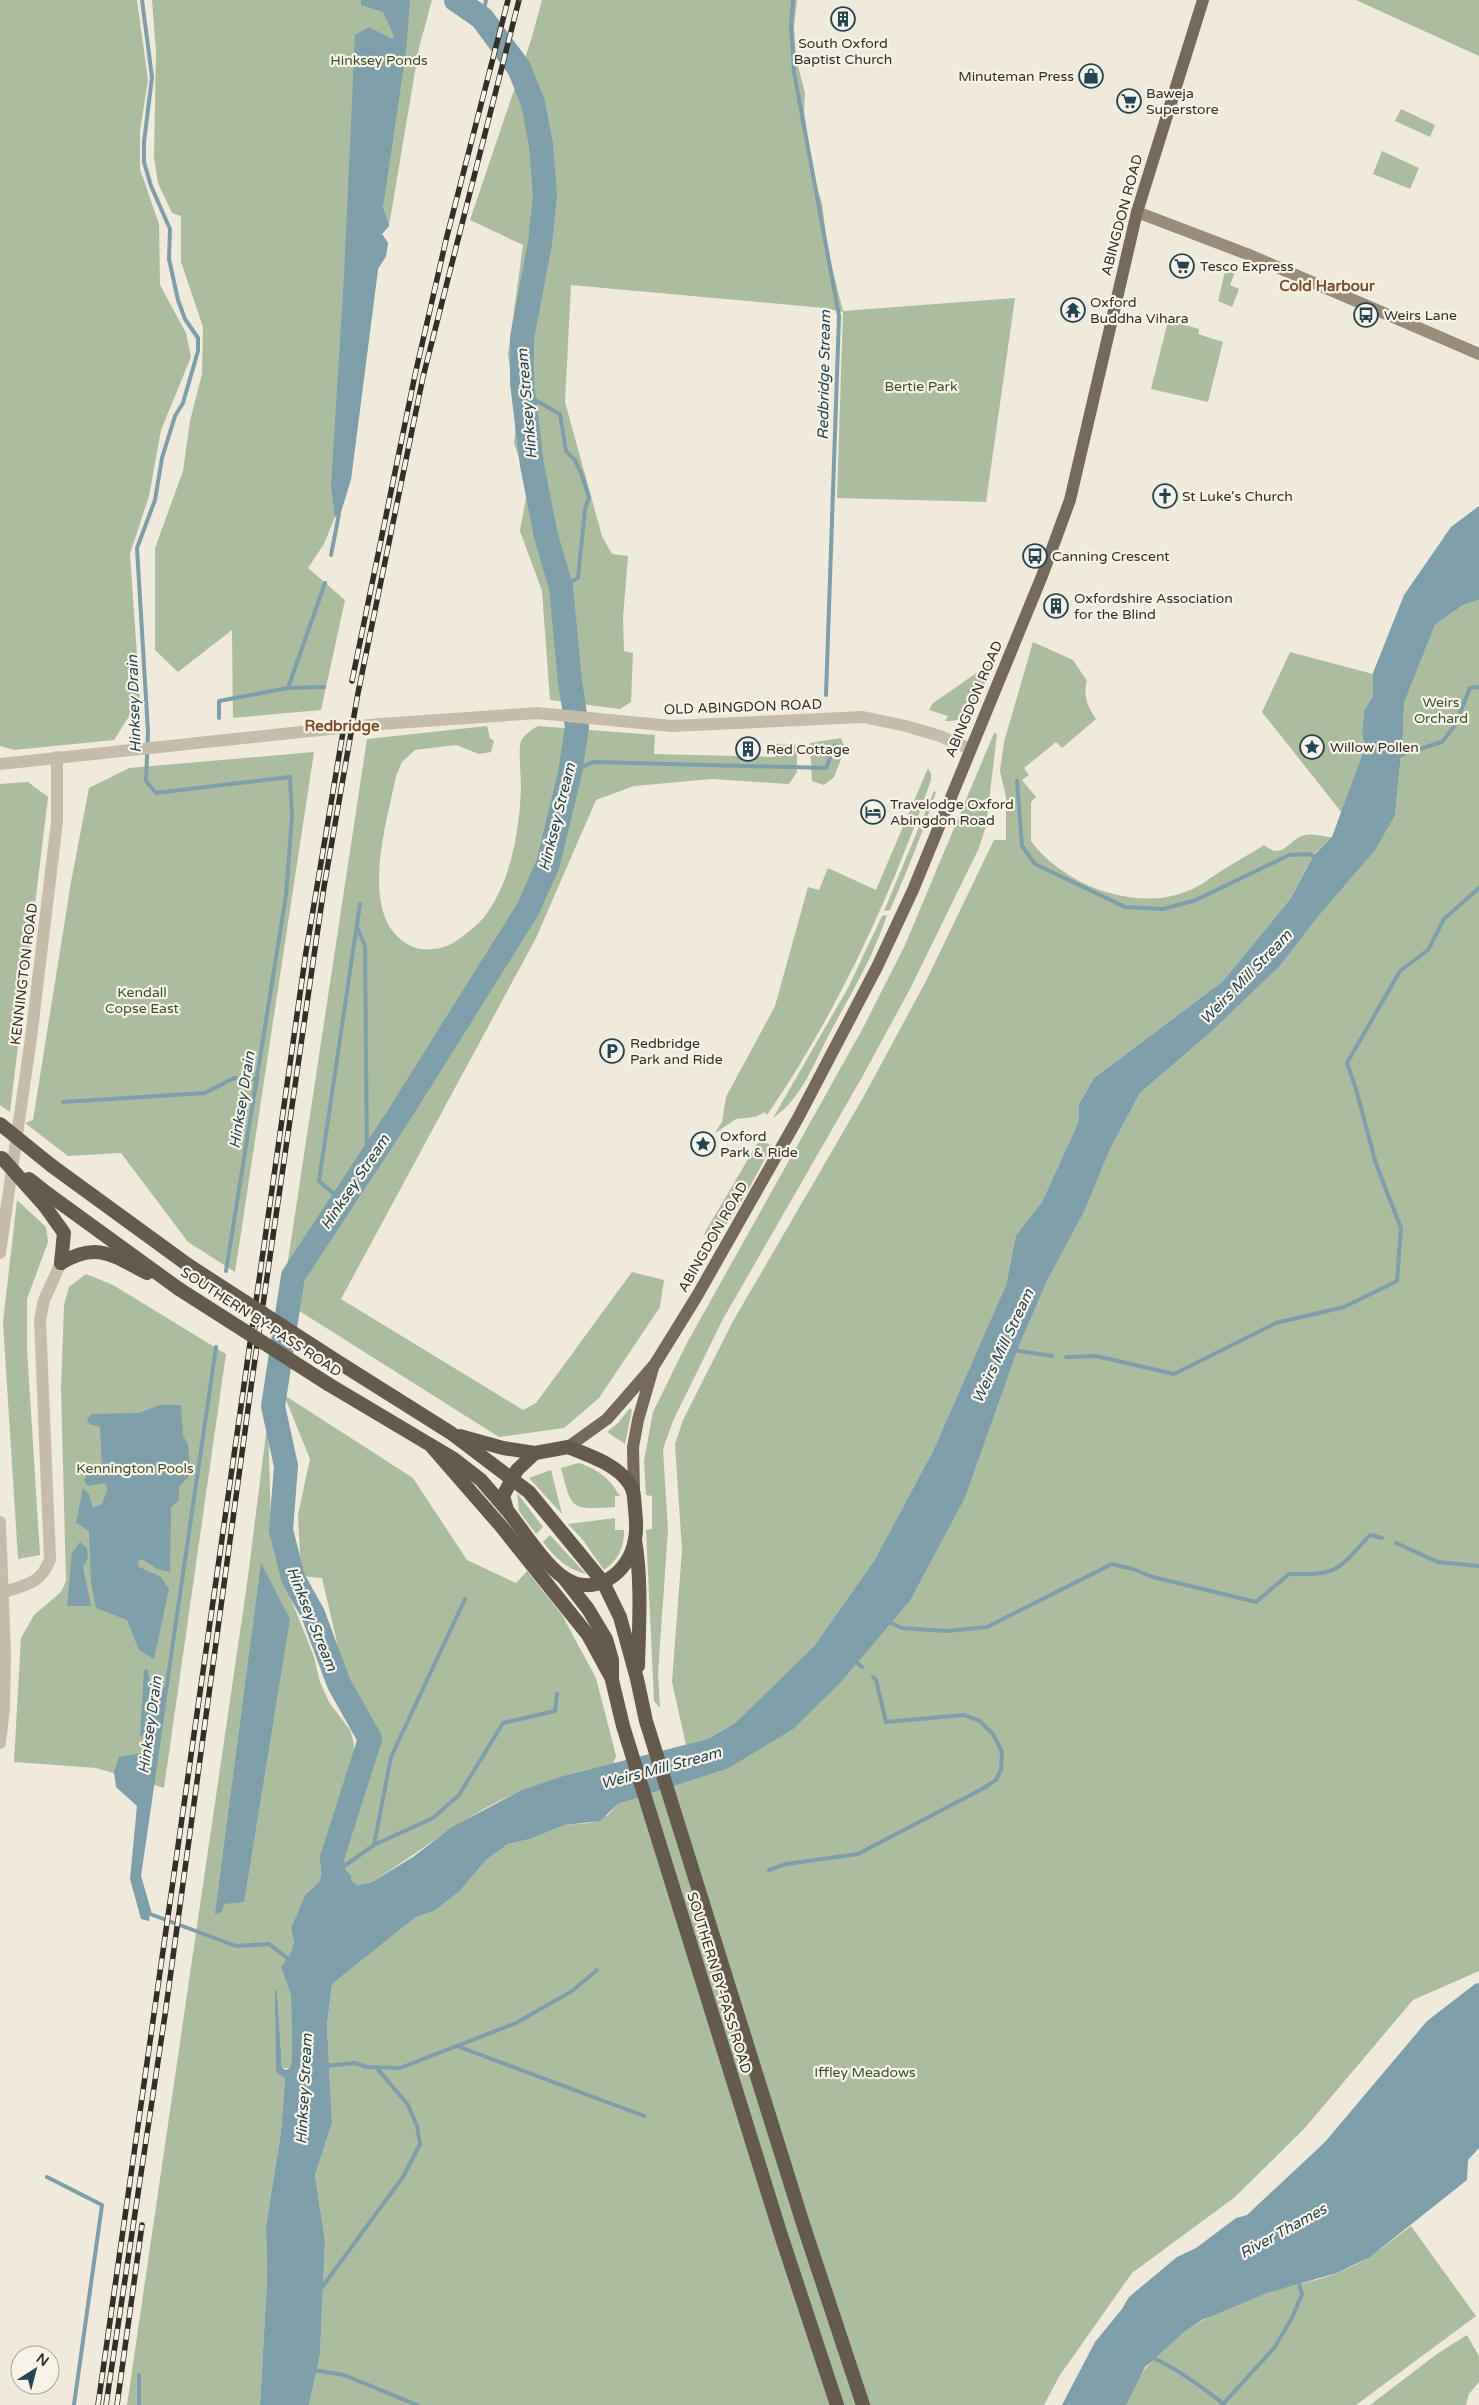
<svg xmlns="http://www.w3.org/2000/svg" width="1479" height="2405" viewBox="0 0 1479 2405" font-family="'Varela Round',sans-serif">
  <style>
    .green { fill: #acbc9e }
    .water { fill: #7e9ea9 }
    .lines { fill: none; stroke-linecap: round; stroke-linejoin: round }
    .stream { stroke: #7e9ea9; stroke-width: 4 }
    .river { stroke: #7e9ea9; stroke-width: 24 }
    .tertiary { stroke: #c6bcaa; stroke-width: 12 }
    .secondary { stroke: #998c7b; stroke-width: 12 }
    .primary { stroke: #74695b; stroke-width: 12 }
    .trunk { stroke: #645a4e; stroke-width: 14 }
    .rail-casing { stroke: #342e28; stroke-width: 5.5 }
    .rail { stroke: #f7f3e8; stroke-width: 4; stroke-dasharray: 11; stroke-linecap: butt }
    .tertiary-bridge { stroke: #c6bcaa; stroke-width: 12 }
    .trunk-bridge { stroke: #645a4e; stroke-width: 14 }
    .labels { text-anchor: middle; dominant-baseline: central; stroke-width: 4.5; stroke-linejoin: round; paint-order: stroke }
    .poi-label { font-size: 14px; fill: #342e28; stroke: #f7f3e8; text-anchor: start }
    .park-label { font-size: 14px; fill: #3d4f2f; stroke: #f7f3e8 }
    .street-label { font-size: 14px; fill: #342e28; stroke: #f7f3e8 }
    .neighbourhood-label { font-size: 15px; font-weight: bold; fill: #7a4e2a; stroke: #f7f3e8 }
    .water-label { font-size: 15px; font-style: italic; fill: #234451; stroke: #f7f3e8 }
  </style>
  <rect width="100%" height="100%" fill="#efeadc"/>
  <g class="green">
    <polygon points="0,0 137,0 148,80 140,131 140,169 159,224 160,285 186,333 191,357 161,430 149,496 130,554 140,699 114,740 14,750 0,746"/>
    <polygon points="152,0 432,0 419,48 389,226 382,234 388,243 386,256 378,269 351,479 341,512 335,517 324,544 308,568 345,600 321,710 233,718 232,630 178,672 155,650 155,548 183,471 190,421 202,374 203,327 181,262 181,216 172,213 158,183 154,157 156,52"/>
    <polygon points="542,0 797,0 794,27 796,58 805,93 804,110 813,176 822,203 828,252 843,311 1015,298 986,502 837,498 843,312 824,308 571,285 565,402 602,536 612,554 628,556 623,618 624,651 633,653 631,702 620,709 550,700 542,591 520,531 528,486 514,443 516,424 508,354 523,245 470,220 532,37"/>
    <polygon points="1356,0 1479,0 1479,56"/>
    <polygon points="1401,109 1435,125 1430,137 1395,121"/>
    <polygon points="1382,151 1419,168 1410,189 1373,174"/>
    <polygon points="1227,263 1237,267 1230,285 1239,289 1232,307 1218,301"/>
    <polygon points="1163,319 1199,329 1198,334 1223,342 1208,402 1151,389 1167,325"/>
    <polygon points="1479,600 1479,1971 1413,2000 1304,2129 1235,2197 1132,2273 1060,2375 1044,2405 309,2405 320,2355 325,2241 315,2175 332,2123 327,2025 332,1984 416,1917 434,1911 460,1891 486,1860 508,1844 530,1839 565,1825 590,1823 608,1815 618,1804 727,1769 842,1681 910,1601 965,1498 1019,1346 1047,1281 1085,1210 1110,1149 1140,1093 1212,1031 1279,967 1395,815 1403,734 1404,703 1435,625 1463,605"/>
    <path d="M1033 642 1073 660 1087 681C1083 695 1087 706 1096 719L1062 748 1056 742 1024 768 1029 775 1022 780 1036 797 1031 802V841C1062 884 1134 912 1185 892 1198 888 1207 880 1218 873 1233 863 1249 855 1264 845 1284 861 1288 839 1305 835 1312 833 1325 837 1332 837L1313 855 1291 898 1223 981 1094 1078 1079 1104 1078 1123 1042 1202 1016 1235 1006 1285 933 1451 874 1561 814 1646 735 1723 708 1739 686 1745 672 1682 682 1550 675 1444 683 1420 732 1323 864 1096 926 981 994 840H1006V797L1000 771 1004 742Z"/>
    <polygon points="1290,652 1373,674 1373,696 1364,711 1362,733 1365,746 1342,813 1262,712"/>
    <path d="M992 662 994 663 972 712C963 720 956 721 945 721L948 716 929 710 932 704Z"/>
    <path d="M487 726 490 738 494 741 491 752 479 754 456 745 415 750 402 762 396 776C387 823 355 921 413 947 426 952 445 949 456 941 466 934 478 925 485 916 511 881 520 829 521 786 521 776 518 749 521 741 524 735 532 729 538 726L655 735 654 754 775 757 776 744 797 746V772L789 784 712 779 634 786 596 800 536 938 341 1299 523 1410 536 1403 632 1272 664 1280 660 1307 599 1398 564 1428 499 1437 282 1300 367 739Z"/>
    <polygon points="994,733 997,734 986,826 979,848 910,989 861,1079 723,1319 673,1421 663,1449 668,1530 658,1673 660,1708 654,1701 646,1530 652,1529 652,1496 646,1495 644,1461 653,1412 687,1343 863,1028 905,945"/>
    <polygon points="841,738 845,749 834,777 824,785 812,781 810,743"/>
    <polygon points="314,752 235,1272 188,1242 121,1153 68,1156 25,1123 33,1120 71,882 89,788 129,768"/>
    <path d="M928 768 931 774V780C892 894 836 1015 767 1115L765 1112 755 1117 736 1119 715 1133 722 1122 726 1097 775 1006 808 887 819 890 828 868 876 890Z"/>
    <polygon points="28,782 48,797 10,1112 0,1105 0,784"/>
    <path d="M934 791 936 792C923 832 907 871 890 910L884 911Z"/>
    <path d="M887 915C874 955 852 992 832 1029 815 1060 803 1098 773 1118L848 988 882 916Z"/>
    <path d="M762 1141 772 1146C759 1168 731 1228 711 1240L704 1234 757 1144Z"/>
    <polygon points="17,1200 46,1227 48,1242 27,1299 27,1349 40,1555 18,1559 3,1322"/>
    <polygon points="86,1274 113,1285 226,1354 164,1788 96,1768 14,1762 21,1638 34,1615 61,1592 66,1581 61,1388 64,1305 69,1287"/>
    <path d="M284 1395 413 1478 467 1560 516 1583 527 1571 562 1615 596 1678 616 1756 613 1764C569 1775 525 1786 484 1809 446 1830 410 1858 372 1882L357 1885 351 1880 350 1874 337 1862 382 1740 342 1664 322 1578 301 1576 298 1515 310 1459Z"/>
    <polygon points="630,1408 632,1410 625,1444 607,1432 618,1423"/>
    <polygon points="268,1418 271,1528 287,1589 314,1657 320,1682 329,1702 350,1730 354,1744 355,1766 329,1855 319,1882 305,1895 291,1928 294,1942 291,1952 281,1967 291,1996 292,2059 290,2068 282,2068 277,1990 276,2072 285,2077 281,2132 266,2226 267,2280 260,2405 127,2405 247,1584"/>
    <path d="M579 1463C599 1470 609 1478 620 1496H615V1507C570 1510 572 1510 561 1468Z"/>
    <polygon points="551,1470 562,1514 529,1478"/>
    <polygon points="517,1493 543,1527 536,1534 519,1511"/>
    <path d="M615 1518V1530H624C624 1548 619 1559 604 1570L583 1540 568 1524Z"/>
    <path d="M550 1535 586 1574C566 1569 555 1557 543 1542Z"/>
    <path d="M1411 2226 1476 2316 1356 2405H1126C1147 2344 1209 2312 1267 2293 1290 2285 1315 2282 1337 2273 1365 2263 1387 2244 1411 2226Z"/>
    <polygon points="1467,2335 1479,2356 1479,2382 1469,2394 1466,2405 1370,2405 1437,2354"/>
  </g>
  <g class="water">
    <polygon points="361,0 410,0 406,52 383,207 389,226 382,234 388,243 386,256 378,269 351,479 341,512 335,517 331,486 344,277 355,35 369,27 392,39 394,36 383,12 361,5"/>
    <polygon points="1479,506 1479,600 1463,605 1435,625 1404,703 1403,734 1395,815 1375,850 1320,914 1279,967 1212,1031 1140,1093 1110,1149 1085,1210 1047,1281 1019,1346 965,1498 910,1601 842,1681 793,1729 727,1769 618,1804 600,1821 565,1825 530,1839 508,1844 486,1860 460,1891 434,1911 416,1917 332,1984 327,2025 332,2123 315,2175 325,2241 320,2355 309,2405 260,2405 267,2280 266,2226 281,2132 285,2078 276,2072 275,1992 277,1989 282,2068 286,2070 290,2068 292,2059 291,1996 281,1967 291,1952 294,1942 291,1928 305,1895 319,1882 329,1855 351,1875 351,1880 357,1885 372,1882 413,1857 452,1827 522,1790 560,1777 708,1739 735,1723 814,1646 874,1561 933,1451 1006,1285 1016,1235 1042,1202 1078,1123 1079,1104 1094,1078 1223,981 1291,898 1313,856 1332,837 1365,747 1362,733 1364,711 1373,696 1373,673 1404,595 1451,527"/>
    <polygon points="160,1405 181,1405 183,1436 188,1444 190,1467 189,1476 179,1487 179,1500 171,1508 170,1572 157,1569 142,1559 138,1561 139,1567 161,1577 169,1589 154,1659 139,1650 127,1620 96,1608 91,1583 89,1531 76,1523 83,1488 89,1494 93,1508 102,1504 107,1491 106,1483 88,1486 84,1480 89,1472 99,1471 102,1467 100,1427 89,1424 87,1419 92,1414 139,1413"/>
    <polygon points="80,1542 87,1548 88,1558 83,1567 91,1606 67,1606 72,1553"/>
    <polygon points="261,1563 290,1619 244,1902 224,1904 222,1912 215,1914"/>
    <polygon points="148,1669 150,1686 158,1689 166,1687 139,1876 150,1914 149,1921 141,1919 130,1879 137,1806 116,1787 114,1772 119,1757 142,1753 146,1768 151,1738 140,1736 144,1670"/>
    <polygon points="1479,1983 1479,2148 1468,2160 1467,2180 1370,2257 1337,2273 1267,2293 1202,2320 1184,2332 1145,2367 1126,2405 1062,2405 1095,2342 1122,2309 1129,2297 1177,2257 1196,2248 1236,2218 1247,2215 1325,2142 1427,2021 1475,1984"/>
  </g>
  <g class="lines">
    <g class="stream">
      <polyline points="142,0 152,77 144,142 144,162 151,186 170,229 169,259 178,300 185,319 198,338 198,351 183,403 175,416 162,458 155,500 137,548 148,732 146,781 156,793 290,777 292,816 286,895 226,1271"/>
      <polyline points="793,0 791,25 794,72 839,316 826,695"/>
      <polyline points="482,18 486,0"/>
      <polyline points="524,394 560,414 566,451 575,460 581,473 589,497 585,509 578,578 561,587"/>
      <polyline points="331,555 339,514"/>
      <polyline points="288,688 324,687"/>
      <polyline points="219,718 219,701 288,688 325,583"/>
      <polyline points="1397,756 1442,742 1455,725 1470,688 1479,687"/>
      <polyline points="570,773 593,762 826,768 835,745"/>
      <polyline points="1017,781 1022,846 1035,864 1125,907 1163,909 1196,900 1289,855 1309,854 1315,857"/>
      <polyline points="357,927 365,946 367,1164"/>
      <polyline points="63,1102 205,1093 234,1078 257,1079"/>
      <polyline points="342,1201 319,1181 360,904"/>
      <polyline points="216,1347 139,1876 150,1914 236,1946 269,1944 290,1960"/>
      <polyline points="1013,1350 1052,1356"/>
      <polyline points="1066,1357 1096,1356 1174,1374 1276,1323 1344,1307 1397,1281 1401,1228 1376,1164 1356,1089 1347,1063 1400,971 1428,950 1444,919 1479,888"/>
      <polyline points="1396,1543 1438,1562 1479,1566"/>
      <path d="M889 1622 902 1628 947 1631 987 1627 1112 1564 1133 1569 1153 1577 1256 1602 1289 1574C1339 1575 1337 1571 1370 1535L1382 1538"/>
      <polyline points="855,1661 862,1667"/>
      <polyline points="374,1845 433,1818 459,1795 503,1723 555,1711 557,1694"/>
      <polyline points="340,1869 374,1845 391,1757 465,1599"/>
      <polyline points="769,1870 786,1864 858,1854 984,1788 996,1780 1001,1770 1002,1752 993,1734 980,1721 964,1715 886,1722 876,1680 873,1677"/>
      <polyline points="457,2046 644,2116"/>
      <polyline points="325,2066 355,2063 367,2067 400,2068 516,2023 572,1991 597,1970"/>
      <polyline points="47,2177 102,2205 74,2405"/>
      <polyline points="320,2290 403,2177 420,2144 417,2126 408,2105 376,2067"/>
      <path d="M1151 2357C1178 2369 1200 2386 1224 2404"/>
      <polyline points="313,2370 344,2375 417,2405"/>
      <polyline points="139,2405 139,2375"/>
      <polyline points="1222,2405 1274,2348 1292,2318 1302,2294 1298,2280"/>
    </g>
    <polyline class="river" points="335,1889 332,1858 370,1739 339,1684 313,1614 293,1578 281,1530 286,1466 273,1406 293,1276 399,1115 528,909 548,864 570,773 577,727 570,682 561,587 546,536 532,465 522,383 522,338 540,243 545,195 541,145 533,103 519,68 482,18 456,0"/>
    <g class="tertiary">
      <polyline points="381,724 537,713 672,726 863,717 906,726 940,736 970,749"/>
      <polyline points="0,764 310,731"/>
      <polyline points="0,1253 31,1038 57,822 57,757"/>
      <polyline points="0,1522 5,1655 4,1708 0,1743"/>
      <path d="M4 1592C26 1585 42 1583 50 1559L40 1320 44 1300 61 1263"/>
    </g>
    <polyline class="secondary" points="1137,212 1247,254 1479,354"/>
    <g class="primary">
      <polyline points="568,1447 607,1419 622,1402 655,1364 697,1296 798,1118 877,967 913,890 1042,576 1070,500 1137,212 1203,0"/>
      <polyline points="634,1491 633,1447 638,1420 653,1368"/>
    </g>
    <g class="trunk">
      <polyline points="52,1166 188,1265"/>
      <polyline points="48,1194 179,1289"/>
      <polyline points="44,1205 64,1233 61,1263"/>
      <path d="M61 1263C98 1241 113 1256 147 1273"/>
      <polyline points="335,1360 451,1433 529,1492 603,1582 620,1617 637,1679 646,1721 804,2227 863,2405"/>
      <polyline points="328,1384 454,1459 481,1480 506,1509"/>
      <polyline points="460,1436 503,1448 535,1453"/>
      <polyline points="432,1447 500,1525 588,1635 612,1679"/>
      <path d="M568 1447C588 1455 616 1464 629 1483 635 1491 634 1499 635 1509 636 1518 637 1530 635 1539 630 1573 594 1599 563 1577 544 1564 522 1529 507 1510L503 1496 517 1470 535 1453Z"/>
      <path d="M635 1540C642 1582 639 1624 638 1666"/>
      <polyline points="563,1577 588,1609 606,1639 612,1660 612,1680 623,1726 780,2232 837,2405"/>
    </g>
    <g class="rail-casing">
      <g id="rail">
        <polyline points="352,681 415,375 446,240 508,0"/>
        <polyline points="98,2405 306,952 344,726"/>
        <polyline points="106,2405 165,2015 252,1380 324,887 358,693 423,377 519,0"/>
        <polyline points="117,2405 142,2225"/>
      </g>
    </g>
    <use href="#rail" class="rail"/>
    <polyline class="tertiary-bridge" points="310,731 381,724"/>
    <g class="trunk-bridge">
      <polyline points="0,1124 52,1166"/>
      <polyline points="2,1158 44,1205"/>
      <polyline points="29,1179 48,1194"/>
      <polyline points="188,1265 335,1360"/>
      <polyline points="179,1289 328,1384"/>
    </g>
  </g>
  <defs>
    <g id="building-ring" transform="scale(1.25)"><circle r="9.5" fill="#f7f3e8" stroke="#234451" stroke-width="1.5"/><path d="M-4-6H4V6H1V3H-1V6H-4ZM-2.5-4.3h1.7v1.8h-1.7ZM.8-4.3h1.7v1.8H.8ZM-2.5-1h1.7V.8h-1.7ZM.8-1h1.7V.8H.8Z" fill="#234451"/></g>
    <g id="shop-ring" transform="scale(1.25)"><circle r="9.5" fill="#f7f3e8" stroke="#234451" stroke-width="1.5"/><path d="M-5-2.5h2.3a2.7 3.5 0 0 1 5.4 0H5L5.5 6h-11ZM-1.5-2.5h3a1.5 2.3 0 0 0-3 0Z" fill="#234451"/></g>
    <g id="supermarket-ring" transform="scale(1.25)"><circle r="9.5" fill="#f7f3e8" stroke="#234451" stroke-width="1.5"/><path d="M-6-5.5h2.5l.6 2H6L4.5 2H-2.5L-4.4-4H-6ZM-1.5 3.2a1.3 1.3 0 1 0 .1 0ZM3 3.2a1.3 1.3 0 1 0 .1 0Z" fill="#234451"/></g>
    <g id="temple-ring" transform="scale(1.25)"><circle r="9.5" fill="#f7f3e8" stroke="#234451" stroke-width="1.5"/><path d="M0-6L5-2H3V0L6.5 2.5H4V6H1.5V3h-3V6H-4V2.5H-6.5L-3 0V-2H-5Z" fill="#234451"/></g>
    <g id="bus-ring" transform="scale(1.25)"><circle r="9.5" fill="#f7f3e8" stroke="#234451" stroke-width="1.5"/><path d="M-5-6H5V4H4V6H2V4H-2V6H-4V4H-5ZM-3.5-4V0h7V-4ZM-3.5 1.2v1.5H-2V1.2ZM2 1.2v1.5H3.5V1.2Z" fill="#234451"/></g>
    <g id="church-ring" transform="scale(1.25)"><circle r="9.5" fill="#f7f3e8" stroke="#234451" stroke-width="1.5"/><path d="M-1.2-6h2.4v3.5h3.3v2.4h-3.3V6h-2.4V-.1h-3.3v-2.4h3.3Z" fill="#234451"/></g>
    <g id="sight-ring" transform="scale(1.25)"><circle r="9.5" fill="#f7f3e8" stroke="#234451" stroke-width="1.5"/><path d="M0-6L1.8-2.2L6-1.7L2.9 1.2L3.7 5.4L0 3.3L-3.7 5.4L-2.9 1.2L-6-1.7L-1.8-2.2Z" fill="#234451"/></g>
    <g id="hotel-ring" transform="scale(1.25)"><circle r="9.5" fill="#f7f3e8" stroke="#234451" stroke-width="1.5"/><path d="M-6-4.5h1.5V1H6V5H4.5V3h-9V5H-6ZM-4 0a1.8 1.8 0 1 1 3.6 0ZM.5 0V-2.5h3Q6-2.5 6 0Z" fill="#234451"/></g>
    <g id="parking-ring" transform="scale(1.25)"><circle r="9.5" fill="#f7f3e8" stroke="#234451" stroke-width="1.5"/><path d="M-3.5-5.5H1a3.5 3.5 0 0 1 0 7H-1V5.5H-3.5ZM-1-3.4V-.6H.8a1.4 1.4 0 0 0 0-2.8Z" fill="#234451"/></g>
  </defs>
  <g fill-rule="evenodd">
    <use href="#building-ring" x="843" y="19"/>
    <use href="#shop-ring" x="1091" y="76"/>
    <use href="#supermarket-ring" x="1129" y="101"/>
    <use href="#supermarket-ring" x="1182" y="266"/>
    <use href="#temple-ring" x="1073" y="310"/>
    <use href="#bus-ring" x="1366" y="315"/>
    <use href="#church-ring" x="1165" y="496"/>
    <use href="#bus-ring" x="1035" y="556"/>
    <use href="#building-ring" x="1056" y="606"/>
    <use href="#sight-ring" x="1312" y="747"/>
    <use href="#building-ring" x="748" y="749"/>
    <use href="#hotel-ring" x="873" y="812"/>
    <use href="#parking-ring" x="612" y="1051"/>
    <use href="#sight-ring" x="703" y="1144"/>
  </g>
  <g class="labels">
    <g class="poi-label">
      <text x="843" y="43" text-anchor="middle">South Oxford<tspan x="843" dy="16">Baptist Church</tspan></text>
      <text x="1074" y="76" text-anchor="end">Minuteman Press</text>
      <text x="1146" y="93">Baweja<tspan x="1146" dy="16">Superstore</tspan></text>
      <text x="1200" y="266">Tesco Express</text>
      <text x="1090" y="302">Oxford<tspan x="1090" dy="16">Buddha Vihara</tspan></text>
      <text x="1384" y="315">Weirs Lane</text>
      <text x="1182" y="496">St Luke's Church</text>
      <text x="1052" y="556">Canning Crescent</text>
      <text x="1074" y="598">Oxfordshire Association<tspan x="1074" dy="16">for the Blind</tspan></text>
      <text x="1330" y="747">Willow Pollen</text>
      <text x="766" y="749">Red Cottage</text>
      <text x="890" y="804">Travelodge Oxford<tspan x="890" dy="16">Abingdon Road</tspan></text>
      <text x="630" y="1043">Redbridge<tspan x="630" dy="16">Park and Ride</tspan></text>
      <text x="720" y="1136">Oxford<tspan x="720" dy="16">Park &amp; Ride</tspan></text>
    </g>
    <g class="park-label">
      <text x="379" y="60">Hinksey Ponds</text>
      <text x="921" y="386">Bertie Park</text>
      <text x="1441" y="702">Weirs<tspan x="1441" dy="16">Orchard</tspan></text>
      <text x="142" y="992">Kendall<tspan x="142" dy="16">Copse East</tspan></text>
      <text x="135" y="1468">Kennington Pools</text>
      <text x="865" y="2072">Iffley Meadows</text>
    </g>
    <g class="street-label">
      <text transform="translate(1122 215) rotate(-75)">ABINGDON ROAD</text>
      <text transform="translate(974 699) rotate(-67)">ABINGDON ROAD</text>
      <text transform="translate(743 707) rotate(-2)">OLD ABINGDON ROAD</text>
      <text transform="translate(24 974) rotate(-83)">KENNINGTON ROAD</text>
      <text transform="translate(713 1237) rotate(-60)">ABINGDON ROAD</text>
      <text transform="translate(261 1322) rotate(33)">SOUTHERN BY-PASS ROAD</text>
      <text transform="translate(719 1983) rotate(73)">SOUTHERN BY-PASS ROAD</text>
    </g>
    <g class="neighbourhood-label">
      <text x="1327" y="286">Cold Harbour</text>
      <text x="342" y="726">Redbridge</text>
    </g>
    <g class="water-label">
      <text transform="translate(824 375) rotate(-89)">Redbridge Stream</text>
      <text transform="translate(527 404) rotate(-95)">Hinksey Stream</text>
      <text transform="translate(134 704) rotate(-92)">Hinksey Drain</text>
      <text transform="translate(557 817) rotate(-76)">Hinksey Stream</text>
      <text transform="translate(1246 977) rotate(-46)">Weirs Mill Stream</text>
      <text transform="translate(242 1100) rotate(-81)">Hinksey Drain</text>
      <text transform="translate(355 1182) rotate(-56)">Hinksey Stream</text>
      <text transform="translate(1003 1346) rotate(-65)">Weirs Mill Stream</text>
      <text transform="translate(312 1619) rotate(68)">Hinksey Stream</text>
      <text transform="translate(150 1725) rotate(-82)">Hinksey Drain</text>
      <text transform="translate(661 1768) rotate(-15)">Weirs Mill Stream</text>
      <text transform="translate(304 2089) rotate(-87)">Hinksey Stream</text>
      <text transform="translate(1283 2231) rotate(-29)">River Thames</text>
    </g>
  </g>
  <g transform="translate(35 2370) rotate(36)"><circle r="24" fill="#f7f3e8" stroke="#a9a49b"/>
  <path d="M0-4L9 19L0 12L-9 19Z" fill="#234451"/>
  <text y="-8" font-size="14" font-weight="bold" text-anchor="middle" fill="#342e28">N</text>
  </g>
</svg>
